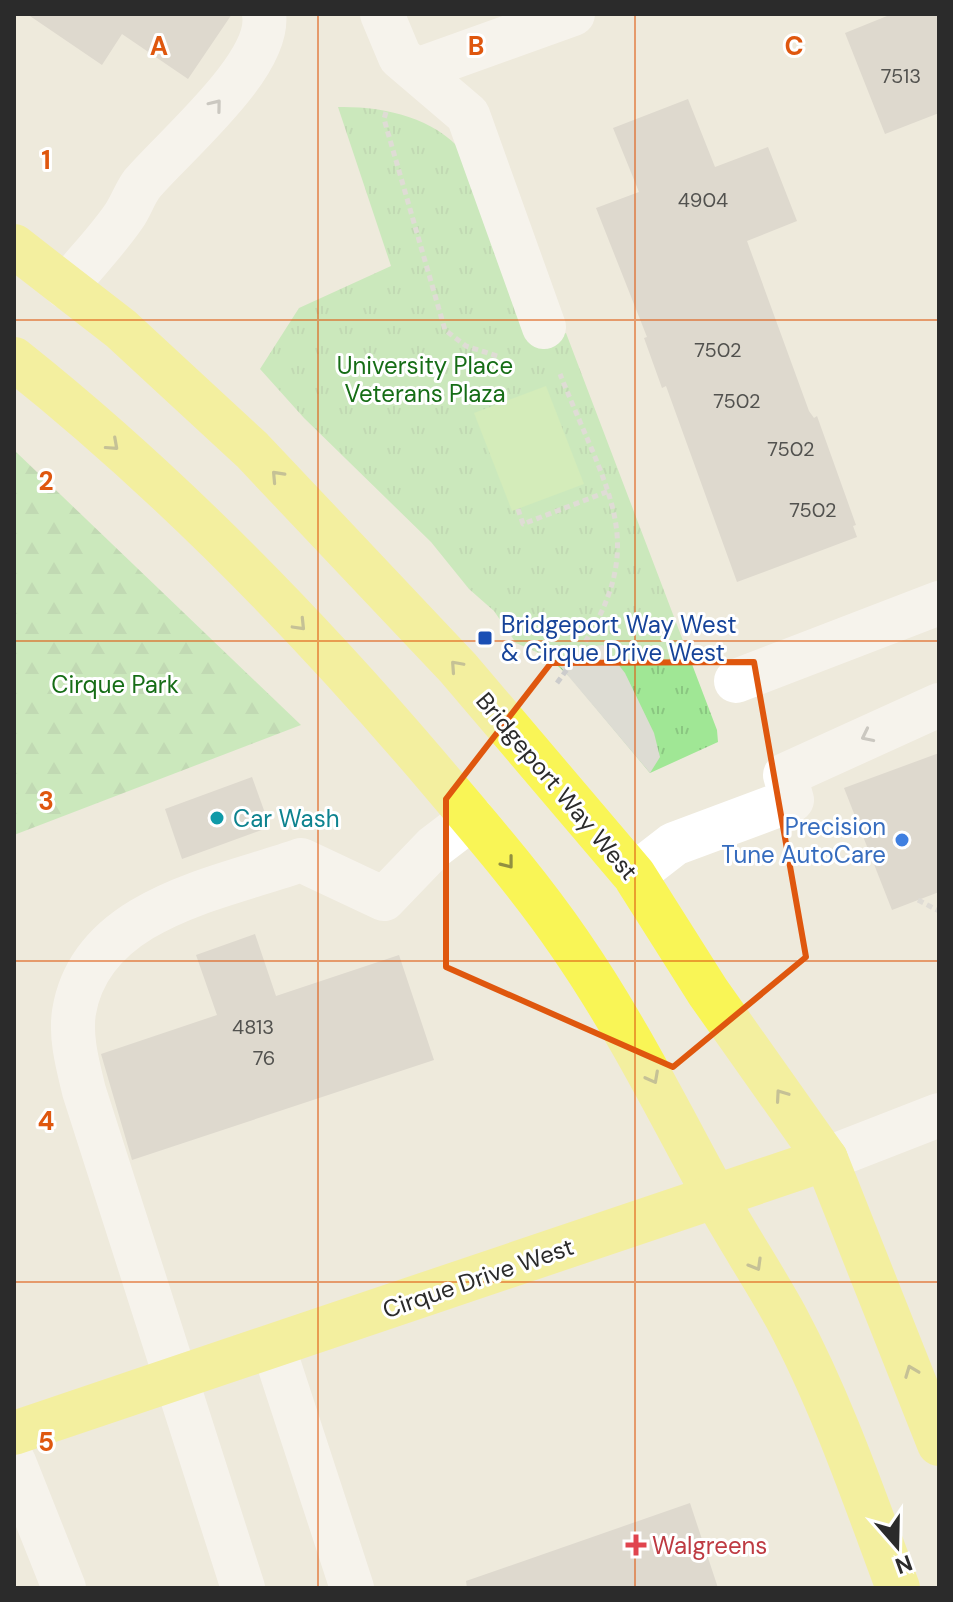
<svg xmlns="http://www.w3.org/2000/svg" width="953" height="1602" viewBox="0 0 953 1602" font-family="'DM Sans',sans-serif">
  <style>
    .grass { fill: url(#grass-tufts) }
    .forest { fill: url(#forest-firs) }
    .pitch { fill: #b3ef90 }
    .plaza { fill: #dddcd3 }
    .building { fill: #c9c6bc }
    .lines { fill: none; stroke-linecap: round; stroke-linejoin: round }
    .path { stroke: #ccc; stroke-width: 5; stroke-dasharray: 6 4; stroke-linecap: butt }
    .minor { stroke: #fff; stroke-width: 44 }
    .major { stroke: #f9f556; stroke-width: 44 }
    .oneway { stroke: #a0a0a0 }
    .oneway2 { stroke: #929040 }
    .marked { fill: none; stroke: #df570e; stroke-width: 6; stroke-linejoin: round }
    .grid { fill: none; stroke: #df570e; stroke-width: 2; stroke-opacity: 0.55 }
    .transit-dot { fill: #1a4fb4; stroke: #fff; stroke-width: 3 }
    .culture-dot { fill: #0f9aa8; stroke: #fff; stroke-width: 3 }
    .shop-dot { fill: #3f7fe0; stroke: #fff; stroke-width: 3 }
    .health-dot { fill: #e0444e; stroke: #fff; stroke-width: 3 }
    .labels { text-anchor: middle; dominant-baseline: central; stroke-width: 6; stroke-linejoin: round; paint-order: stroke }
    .number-label { font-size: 20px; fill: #52524f }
    .park-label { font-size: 24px; fill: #166d16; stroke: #fff }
    .transit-label { font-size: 24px; fill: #164399; stroke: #fff; text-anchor: start }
    .street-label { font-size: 24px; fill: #2b2b2b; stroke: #fff }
    .culture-label { font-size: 24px; fill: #0d838f; stroke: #fff; text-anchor: start }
    .shop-label { font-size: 24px; fill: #366cbe; stroke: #fff; text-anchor: end }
    .health-label { font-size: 24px; fill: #be3a42; stroke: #fff; text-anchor: start }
    .grid-label { font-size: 26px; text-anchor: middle; font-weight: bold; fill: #df570e; stroke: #fff; stroke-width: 6; stroke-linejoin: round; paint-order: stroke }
  </style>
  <defs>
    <pattern id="grass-tufts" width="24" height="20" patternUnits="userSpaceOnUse" patternTransform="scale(2)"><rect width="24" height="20" fill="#a0e795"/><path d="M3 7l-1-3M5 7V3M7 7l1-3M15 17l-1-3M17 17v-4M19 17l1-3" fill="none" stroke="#8ac681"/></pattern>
    <pattern id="forest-firs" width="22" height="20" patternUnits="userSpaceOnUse" patternTransform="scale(2)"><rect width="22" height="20" fill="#a0e795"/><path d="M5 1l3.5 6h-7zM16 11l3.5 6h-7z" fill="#8ac681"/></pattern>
  </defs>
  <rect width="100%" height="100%" fill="#eeeadc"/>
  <path class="grass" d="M338 107C383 106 433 117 463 152L534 344 566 333 717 730 718 742 650 773 571 678 548 657 516 643 494 611 469 589 431 542 304 418 260 369 299 308 391 266Z"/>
  <polygon class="forest" points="14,450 301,725 14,835"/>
  <polygon class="pitch" points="546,386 584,484 512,511 474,413"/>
  <polygon class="plaza" points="603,645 625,673 654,733 660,757 650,773 559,665 586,647"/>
  <g class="building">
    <polygon points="27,14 232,14 188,79 122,34 102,65"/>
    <polygon points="892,14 939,14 939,113 885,134 845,33"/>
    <polygon points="688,99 715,167 768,147 797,221 747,241 809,411 814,418 817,416 856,525 853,526 857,537 737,582 666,386 662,388 644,338 647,337 596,208 639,192 613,128"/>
    <polygon points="939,753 939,892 892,910 844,788"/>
    <polygon points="252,777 270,827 182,859 165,809"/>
    <polygon points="255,934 276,996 399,955 434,1060 132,1160 101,1054 217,1015 196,955"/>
    <polygon points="690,1503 718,1588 467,1588 466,1581"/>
  </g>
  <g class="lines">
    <g class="path">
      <polyline points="386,112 384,119 445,330 466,346 500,357"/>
      <polyline points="518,509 523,524 609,491"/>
      <path d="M557 683C657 550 615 511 560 374"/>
      <polyline points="918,900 939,911"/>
    </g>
    <g class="minor">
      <polyline points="382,14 400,57 468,115 544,327"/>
      <polyline points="417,70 573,14"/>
      <path d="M66 287C85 263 107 241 124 216 131 206 135 193 142 184 173 147 272 65 264 14"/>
      <polyline points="736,681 939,603"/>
      <polyline points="634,875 674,844 792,800 785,775 939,705"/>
      <polyline points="826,1159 939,1115"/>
      <polyline points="273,1346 352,1588"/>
      <polyline points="14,1462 64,1588"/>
      <path d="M243 1588 84 1091C78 1066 70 1038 74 1012 91 908 219 889 301 860L384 899 434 847 472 818"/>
    </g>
    <g class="major">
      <polyline points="14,246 121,329 252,450 458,668 634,875 708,992 826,1159 939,1444"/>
      <path d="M14 359C165 479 301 618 426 764 475 822 527 881 570 944 626 1025 669 1112 716 1198 738 1238 764 1277 786 1317 832 1403 864 1497 898 1588"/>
      <polyline points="14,1433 826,1159"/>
    </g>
  </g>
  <defs><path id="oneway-chevron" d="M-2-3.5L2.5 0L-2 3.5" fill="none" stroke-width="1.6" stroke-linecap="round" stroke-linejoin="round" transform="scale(2)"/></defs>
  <g class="oneway">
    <use href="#oneway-chevron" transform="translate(216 105) rotate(-51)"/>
    <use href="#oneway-chevron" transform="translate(867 736) rotate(154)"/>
  </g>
  <g class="oneway2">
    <use href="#oneway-chevron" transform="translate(113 445) rotate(42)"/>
    <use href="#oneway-chevron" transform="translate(277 476) rotate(-133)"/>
    <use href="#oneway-chevron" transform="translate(300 625) rotate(46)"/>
    <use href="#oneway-chevron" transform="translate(456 666) rotate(-132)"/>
    <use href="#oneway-chevron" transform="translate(508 863) rotate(52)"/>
    <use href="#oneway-chevron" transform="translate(653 1078) rotate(62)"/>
    <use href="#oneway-chevron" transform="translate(781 1095) rotate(-125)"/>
    <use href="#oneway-chevron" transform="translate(756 1265) rotate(60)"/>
    <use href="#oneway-chevron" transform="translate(911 1371) rotate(-111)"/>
  </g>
  <path d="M0 0H953V1602H0ZM754 662 806 957 673 1067 446 967V799L551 663Z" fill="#eeeadc" fill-opacity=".55" fill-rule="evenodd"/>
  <path class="marked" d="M754 662 806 957 673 1067 446 967V799L551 663Z"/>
  <path class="grid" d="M318 14V1588M635 14V1588M14 320H939M14 641H939M14 961H939M14 1282H939"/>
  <rect class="transit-dot" x="477" y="630" width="16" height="16" rx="4"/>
  <circle class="culture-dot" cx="217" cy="818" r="8"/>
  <circle class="shop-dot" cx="902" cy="840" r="8"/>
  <path class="health-dot" d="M632 1533h8v8h8v8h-8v8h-8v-8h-8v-8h8z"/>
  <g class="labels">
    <g class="number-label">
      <text x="901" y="76">7513</text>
      <text x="703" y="200">4904</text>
      <text x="718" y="350">7502</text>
      <text x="737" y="401">7502</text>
      <text x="791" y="449">7502</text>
      <text x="813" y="510">7502</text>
      <text x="253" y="1027">4813</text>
      <text x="264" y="1058">76</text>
    </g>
    <g class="park-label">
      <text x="425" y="365">University Place<tspan x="425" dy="28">Veterans Plaza</tspan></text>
      <text x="115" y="684">Cirque Park</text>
    </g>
    <g class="transit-label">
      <text x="501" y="624">Bridgeport Way West<tspan x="501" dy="28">&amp; Cirque Drive West</tspan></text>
    </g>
    <g class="street-label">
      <text transform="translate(557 786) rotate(50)">Bridgeport Way West</text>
      <text transform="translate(478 1278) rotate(-19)">Cirque Drive West</text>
    </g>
    <g class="culture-label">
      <text x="233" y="818">Car Wash</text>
    </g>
    <g class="shop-label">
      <text x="886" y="826">Precision<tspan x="886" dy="28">Tune AutoCare</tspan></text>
    </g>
    <g class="health-label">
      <text x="652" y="1545">Walgreens</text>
    </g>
  </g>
  <g class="grid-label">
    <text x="159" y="55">A</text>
    <text x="476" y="55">B</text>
    <text x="794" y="55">C</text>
    <text x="46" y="169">1</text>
    <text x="46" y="490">2</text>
    <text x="46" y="810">3</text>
    <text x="46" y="1130">4</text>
    <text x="46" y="1451">5</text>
  </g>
  <rect width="953" height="1602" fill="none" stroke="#2b2b2b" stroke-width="32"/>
  <g transform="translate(897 1546) rotate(160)" stroke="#ffffff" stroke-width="6" paint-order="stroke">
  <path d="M0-6L14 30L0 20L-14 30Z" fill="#2b2b2b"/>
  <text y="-12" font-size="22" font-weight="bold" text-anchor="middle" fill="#2b2b2b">N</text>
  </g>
</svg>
